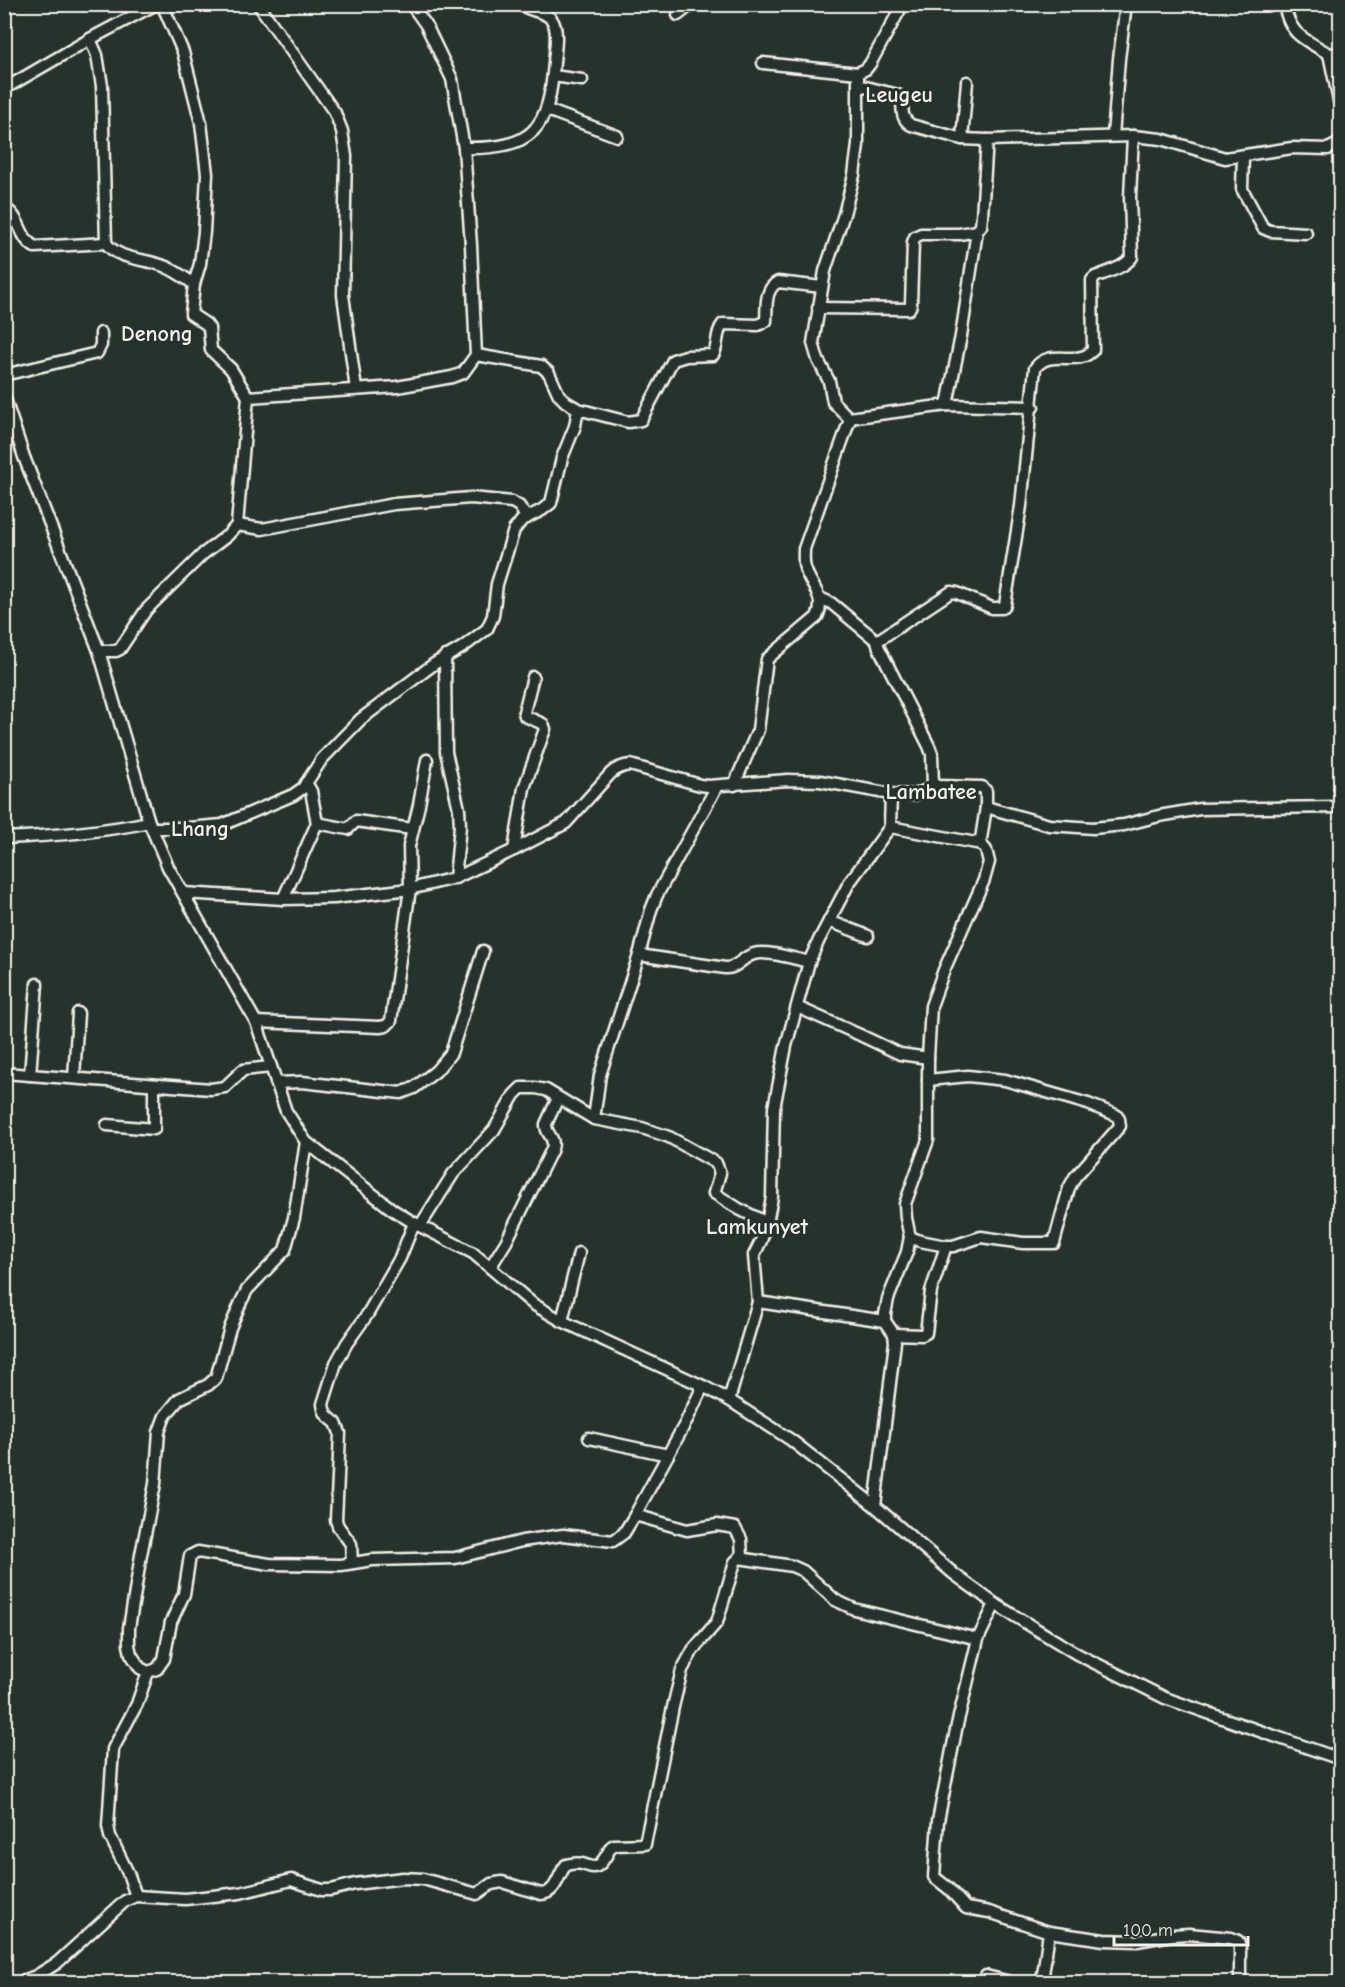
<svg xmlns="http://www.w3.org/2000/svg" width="1345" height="1987" viewBox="0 0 1345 1987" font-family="'Comic Neue',sans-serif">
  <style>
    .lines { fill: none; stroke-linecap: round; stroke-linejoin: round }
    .minor-casing { stroke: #f4f1e8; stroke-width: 15 }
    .minor { stroke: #26332d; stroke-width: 10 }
    .labels { text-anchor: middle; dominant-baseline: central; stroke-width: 6; stroke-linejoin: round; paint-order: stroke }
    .quarter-label { font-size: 22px; font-weight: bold; fill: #f4f1e8; stroke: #26332d }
  </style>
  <rect width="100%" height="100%" fill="#26332d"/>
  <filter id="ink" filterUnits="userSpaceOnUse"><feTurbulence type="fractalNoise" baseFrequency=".0167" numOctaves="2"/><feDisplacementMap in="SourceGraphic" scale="12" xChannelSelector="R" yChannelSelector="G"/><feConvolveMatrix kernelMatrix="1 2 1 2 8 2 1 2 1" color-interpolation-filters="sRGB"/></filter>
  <g filter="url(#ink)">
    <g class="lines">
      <g class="minor-casing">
        <g id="minor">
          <polyline points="258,4 335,113 342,131 346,156 343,295 356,389"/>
          <polyline points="411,4 426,25 452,79 457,108 464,148 471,245 476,355"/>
          <path d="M1284 4C1290 36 1303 38 1329 54"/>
          <polyline points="678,15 688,7 699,4"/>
          <path d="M90 39 97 55 102 86 106 243C119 261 146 258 166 267 176 271 185 278 194 284"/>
          <polyline points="1340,53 1329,54 1340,106"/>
          <polyline points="763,63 858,73 866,69 870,64 903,4"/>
          <polyline points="553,76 582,80"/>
          <path d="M858 85 898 95 902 98C903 109 900 118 911 125L962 139 987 140 1133 136 1161 139 1225 158 1292 148 1328 149 1338 144 1340 140"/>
          <polyline points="4,89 90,39 156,4"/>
          <polyline points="547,110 617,136"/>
          <polyline points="1113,136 1119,59 1126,4"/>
          <polyline points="962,139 967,82"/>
          <path d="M464 148C533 149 549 130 554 62 555 50 559 30 552 20 545 10 529 12 520 4"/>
          <polyline points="1243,157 1242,189 1263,228 1270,231 1306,233"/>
          <path d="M4 208C21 216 19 239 35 247L106 243"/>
          <polyline points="818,308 909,309 911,305 913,242 915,237 921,234 959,234 977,231"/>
          <polyline points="4,375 97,353 101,345 101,333"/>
          <polyline points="4,396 24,457 99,651 149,822 168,867 256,1022 286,1111 306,1142 393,1210 414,1223 473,1253 533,1304 562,1321 703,1386 729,1400 791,1440 875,1506 954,1574 995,1604 1077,1654 1165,1698 1340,1759"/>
          <polyline points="947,405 961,336 977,231 981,226 982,216 987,140"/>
          <path d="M578 409 628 422 641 420 673 360 686 356 713 355C719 346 715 333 723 324L758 325 766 321C767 308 764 289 778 282L822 287"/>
          <polyline points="849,418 947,405 1033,407"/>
          <polyline points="237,525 262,529 394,504 471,498 512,502 519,506 527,518"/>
          <polyline points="820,598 831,603 877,641 879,648 929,746 932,754 933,787"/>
          <path d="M877 641 951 592 957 593 992 608H1002L1005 605 1021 506 1035 368C1051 347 1077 368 1093 350L1092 280 1095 277C1107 272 1124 268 1132 257L1130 197 1133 136"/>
          <polyline points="99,651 116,651 120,649 146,610 203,554 228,535 237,525 248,397"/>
          <polyline points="445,656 446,752 459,809 460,826 455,878"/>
          <polyline points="306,783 311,791 317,823"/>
          <path d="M734 785 758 730 767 659 817 617C827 597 810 586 805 568 803 562 804 555 804 549L849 422V418L833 402 829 381 818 360 813 343 825 271 844 214 854 175 858 145V73"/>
          <polyline points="890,827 976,843 981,839 986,807"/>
          <polyline points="153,828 188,828 222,825 293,795 303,788 322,759 361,719 434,664 463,647 487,629 493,616 497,584 514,530 522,520 542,510 551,503 562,458 575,426 578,409 566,402 559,395 549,373 541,366 476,355 463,373 452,377 397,387 248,397 231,369 211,350 209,328 206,324 191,314 194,284 200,264 204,232 207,174 201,123 183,52 162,4"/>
          <path d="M4 838C53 836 102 832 149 822"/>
          <polyline points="514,850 524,788 545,729 543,724 525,716 524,712 533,677"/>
          <path d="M183 893 283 899 334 898 410 889 455 878 514 850 566 823 611 773C617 768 622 766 630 765L700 785 708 786 788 780 820 781 891 794 914 795 937 786 982 787 986 791V807L1049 825 1093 828 1124 825 1159 816 1200 809 1340 807"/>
          <polyline points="283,899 317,823 348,829 356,821 412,829"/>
          <polyline points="829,921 868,936"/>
          <path d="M639 955 725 968C737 969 742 957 754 954 767 950 795 959 809 962"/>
          <polyline points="797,1007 860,1035 900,1054 928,1058"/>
          <polyline points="256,1022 380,1027 386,1026 391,1021 410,889 409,846 419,805 427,760"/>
          <polyline points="4,1073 211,1089 225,1087 243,1070 271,1067"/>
          <polyline points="30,1075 37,984"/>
          <polyline points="74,1078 78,1013"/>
          <polyline points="276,1083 302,1082 401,1093 414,1088 436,1071 451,1053 483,951"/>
          <polyline points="594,1119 600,1075 639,955 651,910 657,895 717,786"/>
          <polyline points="107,1125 154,1129 154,1085"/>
          <polyline points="420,1226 453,1174 494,1130 514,1095 521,1088 536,1088 546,1090 594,1119 642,1128 669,1137 716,1163 720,1173 714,1193 739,1209 767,1223"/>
          <polyline points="910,1237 920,1241 946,1246 953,1246 981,1237 1023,1243 1054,1243 1069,1188 1075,1177 1120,1126 1119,1119 1116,1115 1088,1104 1005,1080 968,1076 928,1080"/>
          <path d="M491 1266 506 1242 552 1149C556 1136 545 1135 546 1124L558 1098"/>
          <polyline points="758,1302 885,1321"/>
          <polyline points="562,1321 579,1253"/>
          <polyline points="894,1334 922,1335 926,1333 931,1291 946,1246"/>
          <polyline points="729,1400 758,1302 754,1255 761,1241 767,1223 772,1197 774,1108 786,1046 809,962 819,940 849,883 890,827 891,794"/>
          <polyline points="589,1438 668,1455"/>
          <polyline points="875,1506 895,1342 894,1334 885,1321 885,1314 888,1299 907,1252 910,1237 906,1218 905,1204 928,1140 928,1058 931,1006 944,970 984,880 989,862 986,850 978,841"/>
          <polyline points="635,1515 687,1530 717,1525 735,1528 741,1539 742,1558"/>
          <path d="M352 1563 351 1544 338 1526 336 1520 340 1433 336 1423C328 1417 324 1414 323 1404L336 1363 347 1343 367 1315 400 1258 414 1223"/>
          <polyline points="995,1604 978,1639 957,1725 938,1821 934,1877 948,1888 966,1908 989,1912 1049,1932 1042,1982"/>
          <polyline points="148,1672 157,1669 164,1659 171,1622 184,1594 190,1556 198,1552 269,1564 341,1565 372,1560 455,1558 522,1541 563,1535 613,1541 624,1533 635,1515 686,1422 703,1386"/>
          <path d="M136 1896 185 1899 240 1893 291 1880 322 1890H331L355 1884 403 1878 423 1879 477 1894 491 1884 502 1882 541 1894C557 1893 558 1874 566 1865 593 1857 592 1884 611 1847L614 1845 645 1844 673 1707 682 1670 693 1650 717 1622 735 1562 739 1558 792 1566 803 1571 835 1600 854 1609 978 1639"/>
          <polyline points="1049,1932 1104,1940 1137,1941 1172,1935 1189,1934 1231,1938 1238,1941 1240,1946 1240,1982"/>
          <polyline points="986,1976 1010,1982"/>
          <polyline points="20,1982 36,1976 57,1963 125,1901 136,1896 128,1873 110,1836 108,1826 113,1749 137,1704 148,1672 140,1668 131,1654 129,1645 129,1628 141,1555 155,1484 159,1432 165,1416 179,1399 208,1385 216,1378 230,1328 241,1302 247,1290 285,1250 294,1218 306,1142"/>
        </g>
      </g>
      <use href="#minor" class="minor"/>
    </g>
  </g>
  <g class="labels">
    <g class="quarter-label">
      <text x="899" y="95">Leugeu</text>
      <text x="157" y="334">Denong</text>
      <text x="931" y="792">Lambatee</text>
      <text x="200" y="829">Lhang</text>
      <text x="757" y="1227">Lamkunyet</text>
    </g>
  </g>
  <rect width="1345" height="1987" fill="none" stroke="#26332d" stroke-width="24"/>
  <rect x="12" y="12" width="1321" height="1963" fill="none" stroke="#f4f1e8" stroke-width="2" filter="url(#ink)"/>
  <path d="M1114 1936v9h134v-9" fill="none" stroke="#f4f1e8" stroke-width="3"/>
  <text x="1123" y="1936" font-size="18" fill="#f4f1e8" stroke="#26332d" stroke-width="4.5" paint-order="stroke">100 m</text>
</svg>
